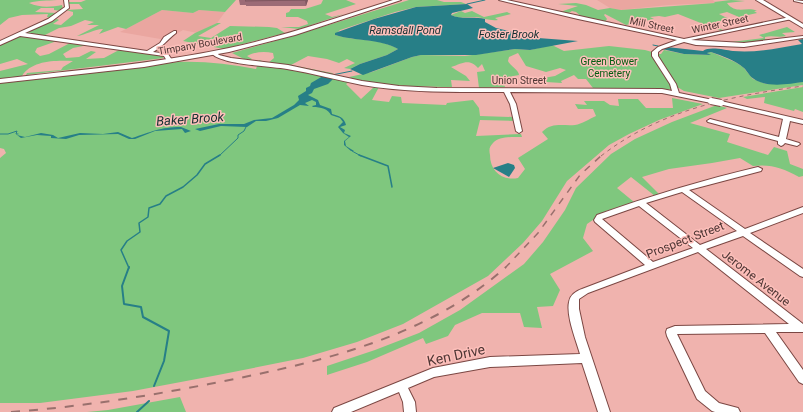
<svg xmlns="http://www.w3.org/2000/svg" width="803" height="412" viewBox="0 0 803 412" font-family="Roboto,sans-serif">
  <style>
    .built { fill: #eaa6a0 }
    .green { fill: #7fc77e }
    .water { fill: #277f87 }
    .lines { fill: none; stroke-linecap: round; stroke-linejoin: round }
    .stream-far2 { stroke: #277f87; stroke-width: 1 }
    .stream-far1 { stroke: #277f87; stroke-width: 1.5 }
    .stream { stroke: #277f87; stroke-width: 2 }
    .minor-casing { stroke: #7b4743; stroke-width: 2 }
    .major-casing { stroke: #7b4743; stroke-width: 2 }
    .minor { fill: #fff; fill-rule: evenodd }
    .major { fill: #fff; fill-rule: evenodd }
    .rail-far2 { stroke: #99706d; stroke-width: 1; stroke-dasharray: 4 4; stroke-linecap: butt }
    .rail-far1 { stroke: #99706d; stroke-width: 1.5; stroke-dasharray: 7 7; stroke-linecap: butt }
    .rail { stroke: #99706d; stroke-width: 2; stroke-dasharray: 9 9; stroke-linecap: butt }
    .minor-bridge-casing { stroke: #7b4743; stroke-width: 8; stroke-linecap: butt }
    .minor-bridge { stroke: #fff; stroke-width: 6 }
    .wall { fill: #9c6b76 }
    .shaded-wall { fill: #7f5760 }
    .building { fill: #b57c89; stroke: #7f5760 }
    .labels { text-anchor: middle; dominant-baseline: central; stroke-width: 3; stroke-linejoin: round; paint-order: stroke }
    .far-street-label { font-size: 10px; fill: #4e3634; stroke: #fdbfba }
    .far-park-label { font-size: 10px; fill: #045d11; stroke: #fdbfba }
    .far-water-label { font-size: 11px; font-style: italic; fill: #132e31; stroke: #fdbfba }
    .street-label { font-size: 12px; fill: #4e3634; stroke: #fdbfba }
    .water-label { font-size: 13px; font-style: italic; fill: #132e31; stroke: #fdbfba }
    .near-street-label { font-size: 14px; fill: #4e3634; stroke: #fdbfba }
  </style>
  <rect width="100%" height="100%" fill="#f0b3ae"/>
  <g class="built">
    <polygon points="597,0 719,0 713,0 716,3 668,5 621,10 610,8"/>
    <polygon points="162,10 193,13 199,10 225,12 217,23 197,33 183,30 166,40 120,32"/>
  </g>
  <g class="green">
    <path d="M0 0H57C47 1 38 0 29 3 40 8 51 7 62 5L63 9 61 11 54 10V8H41L35 12 57 13 51 18 47 17 48 14 22 15 9 18 0 25Z"/>
    <path d="M86 0H236L225 12 199 10 193 13 162 10 126 29 118 27 99 34 103 29C94 29 86 35 77 36L99 25H87L94 22 85 20 71 26 59 28 43 36 23 33 57 19 59 20 53 24 61 25 73 15V12L66 10 83 9 79 4H69L68 2H81Z"/>
    <polygon points="323,0 346,0 356,4 325,14 332,17 344,14 299,29 281,27 299,27 308,24 307,21 298,17 286,17 286,13 289,12 291,9 305,9 321,4"/>
    <path d="M409 0H437L444 2H461L466 4 416 7 395 12 340 30 335 35C355 41 380 38 398 49L387 55 360 64 350 69 344 68 355 63 347 59 339 63 327 59 308 56 291 65 332 73 342 81 349 82 346 84 361 99 374 87H379L372 100 389 102 392 96 401 97 402 103 446 105 447 103 473 100 479 108 480 116 514 117 515 121 480 120 476 136 521 134 522 137C513 137 499 136 493 143 489 147 489 150 490 155 490 171 502 181 518 178L525 169 518 158 548 139 542 132C552 122 562 126 575 125 582 124 589 119 596 116L593 109H578L575 104 587 105 584 101H604L610 105 619 106 618 99H638L646 108H673L672 98 703 104 659 120 629 134 609 145 567 181 542 221 523 243 488 276 403 324 357 342 303 358 218 375 133 391 40 403H0V158L6 153 4 149 0 148V83L178 62C204 61 230 64 256 69L259 60 268 63 274 58 273 53C264 51 254 52 247 56L252 59 248 61 232 53 293 36Z"/>
    <path d="M731 0 745 1 727 3C736 15 747 6 757 11H754L757 13 739 17 727 12 719 14 727 18 742 20 736 21 728 19 710 24 725 31H721L678 14 665 17 659 16 650 17 654 19 626 25 605 14 604 15 607 19 605 22 582 17 576 12 572 11 567 14 560 12 578 6 558 4 576 3 586 5 598 10 610 8 621 10 715 3 714 2Z"/>
    <path d="M461 11 465 13 472 11 484 17 507 12 511 14 495 18 498 20C489 21 484 18 476 17 467 17 459 19 451 15Z"/>
    <polygon points="217,23 221,23 198,36 211,38 230,26 269,27 277,28 285,33 224,49 183,41 195,33"/>
    <path d="M787 27 795 32 782 33 786 36C778 38 773 35 765 37V39L768 40 749 43H728L731 42 764 38 759 35Z"/>
    <path d="M18 36 57 41 37 48 35 52 40 56 49 54 70 43 88 45 73 48 63 54 66 58 79 57 91 51 96 52 86 59 104 58 119 50 162 56 164 58 26 75 27 73 61 70 63 67 73 61C57 60 31 60 22 76L0 79V71L28 64 17 59 0 64V45Z"/>
    <path d="M552 45 564 51 609 46 645 50 659 54H661L664 50 684 54 710 55 707 53 711 52 735 62 743 67 753 79 766 84 803 82V85L719 98 684 91 679 88 667 90 593 88 586 79H578L574 75 561 81 562 83 546 82 543 78 555 76 566 70 560 68 546 72 526 66 518 53 509 57 508 61C510 66 519 70 519 75L502 78 505 87 479 88 477 72 485 71 482 64 478 68C469 58 463 63 451 67L466 76 470 81 451 80 452 87C431 87 365 86 349 77L372 72 412 57 421 55 465 56 515 49 530 50Z"/>
    <polygon points="803,87 803,112 795,109 794,111 764,103 765,97 747,99 743,97"/>
    <path d="M717 105 727 108 690 123 730 134 727 142 768 155 774 147 787 151 790 164 803 169V176L799 177C782 168 772 164 753 166L740 158 712 163 669 169 642 177 659 194 655 196 631 177 617 188 634 202 606 211 587 224 583 238 593 251 550 274 560 290 553 306 537 307 542 328 524 327 520 313H482L455 325 448 336 426 344 423 338 367 362 327 375V366L375 350 419 333 460 310 524 264 543 242 565 210 576 188 611 154 635 139 672 122Z"/>
    <polygon points="180,397 186,412 87,412 108,410"/>
  </g>
  <g class="water">
    <path d="M467 4 473 8 452 13 451 15C461 20 473 16 485 19V22L496 28 538 38 578 41 530 50 515 49 476 55H421L412 57 363 75 350 69 360 64 387 55 398 49C381 39 355 41 335 35V33L374 19 416 7Z"/>
    <path d="M803 39V82C789 84 767 88 754 79 750 77 748 72 744 68 735 60 722 56 711 52L707 53 711 55 684 54 662 49 667 47 703 51C709 46 725 50 733 51 757 53 779 48 802 44L798 40Z"/>
    <path d="M323 76 333 79 328 84 314 89 312 93 308 95 318 100 320 105 331 109 332 114C339 116 344 117 346 125L340 127 345 130 344 133 351 136 345 141 346 146 354 151H351L344 145V141L349 137 343 133 338 127 343 122 340 118 331 115C328 109 321 107 313 107L312 106 316 105V102L312 100 305 103 309 106 300 105 278 118 266 121H256L247 127 221 126 200 131 195 129 219 124H244L254 120 272 118 294 105 299 100 298 96 306 91V88L310 86 311 83Z"/>
    <path d="M181 127 191 131 185 133 182 129 155 131 135 139H129L118 134 79 135 66 139 51 138V136L37 135 21 138 17 135 25 137 41 133 53 135 58 138 80 133 103 134 118 132 132 138C151 132 160 127 181 127Z"/>
    <polygon points="508,163 514,165 515,168 509,177 493,168"/>
  </g>
  <g class="lines">
    <g class="stream-far2">
      <polyline points="467,4 485,0"/>
      <polyline points="653,45 658,46"/>
      <polyline points="332,75 352,71"/>
      <polyline points="0,134 8,134 17,131 16,134 18,134"/>
      <polyline points="352,151 361,156"/>
      <polyline points="219,156 238,138 238,135 244,131 246,127"/>
    </g>
    <g class="stream-far1">
      <polyline points="359,155 388,166 392,187"/>
      <polyline points="129,268 121,250 127,241 140,232 139,223 148,217 149,208 160,204 166,196 183,187 197,175 205,164 220,155"/>
    </g>
    <g class="stream">
      <polyline points="129,267 122,286 124,304 141,307 143,317 169,331 164,361 154,386"/>
      <polyline points="137,412 149,401"/>
    </g>
    <g class="minor-casing">
      <g id="minor">
        <path d="M64 0H68L69 8 52 21 25 33 147 51 160 43 164 37 174 31H176V33C167 40 163 46 153 52L168 54 172 60 167 61 164 56 20 36 0 45V41L48 19 65 7Z"/>
        <path d="M499 0H507L684 39 790 17 792 18V19L691 40 744 43 803 36V38L744 47 696 45 684 42 662 49 658 52V56L676 84 679 93 713 100V102L711 103 662 93 510 92 516 104 522 131 519 133 516 131 510 104 504 92C457 92 409 93 362 85 337 80 312 73 287 69 270 66 222 65 211 53L216 52 219 55 231 58 288 65 362 81 399 86 437 88 662 89 672 91 670 84 652 56V52L658 47 677 40 578 19Z"/>
        <polygon points="794,0 803,1 803,3 794,1"/>
        <polygon points="721,101 803,120 803,124 790,121 786,139 799,143 800,144 797,146 785,143 783,145 781,146 778,144 778,141 708,122 707,121 710,119 779,137 783,119 719,104 719,102"/>
        <path d="M758 167 762 169 761 171 689 190 745 229 803 207V213L750 233 803 269V277L800 276 743 236 706 249 803 324V332H776L803 370V384L799 382 765 333 677 334 705 391 719 403 738 408 740 412H715L712 411 697 399 667 336 666 332 667 329 675 326 789 324 698 252 588 293 579 299V309L585 337 610 412H598L582 363 490 367 434 377 408 388 415 402 416 412H404L403 402 399 392 351 412H332L334 408 433 368 490 357 580 354C576 340 566 316 569 302 570 295 576 291 582 289L645 265 595 222 594 220 597 215C650 196 703 180 758 167ZM682 192 737 231 700 245 646 203ZM639 206 693 248 653 262 602 219Z"/>
      </g>
    </g>
    <g class="major-casing">
      <g id="major">
        <path d="M393 0H401L295 35 229 52 144 67 0 83V79C77 70 154 64 229 48 285 36 339 17 393 0Z"/>
        <polygon points="756,0 763,0 803,24 803,28"/>
      </g>
    </g>
    <use href="#minor" class="minor"/>
    <use href="#major" class="major"/>
    <path class="rail-far2" d="M601 156C660 110 731 96 803 86"/>
    <polyline class="rail-far1" points="505,268 538,233 580,175 602,155"/>
    <path class="rail" d="M11 412C78 407 143 397 209 384 312 364 425 340 506 267"/>
    <g class="minor-bridge-casing">
      <polyline id="minor-bridge" points="711,101 721,103"/>
    </g>
    <use href="#minor-bridge" class="minor-bridge"/>
  </g>
  <polygon class="wall" points="239,0 308,0 306,6 246,6 246,5 240,5"/>
  <polygon class="shaded-wall" points="305,0 308,0 306,6"/>
  <polygon class="building" points="246,0 305,0 245,1"/>
  <g class="labels">
    <g class="far-street-label">
      <text transform="translate(720 24) rotate(-12)">Winter Street</text>
      <text transform="translate(652 25) rotate(12)">Mill Street</text>
      <text transform="translate(200 44) rotate(-10)">Timpany Boulevard</text>
      <text x="519" y="80">Union Street</text>
    </g>
    <g class="far-park-label">
      <text x="609" y="61">Green Bower<tspan x="609" dy="12">Cemetery</tspan></text>
    </g>
    <g class="far-water-label">
      <text x="405" y="30">Ramsdall Pond</text>
      <text x="509" y="34">Foster Brook</text>
    </g>
    <g class="street-label">
      <text transform="translate(685 240) rotate(-21)">Prospect Street</text>
      <text transform="translate(756 278) rotate(38)">Jerome Avenue</text>
    </g>
    <g class="water-label">
      <text transform="translate(190 119) rotate(-4)">Baker Brook</text>
    </g>
    <g class="near-street-label">
      <text transform="translate(456 355) rotate(-12)">Ken Drive</text>
    </g>
  </g>
</svg>
